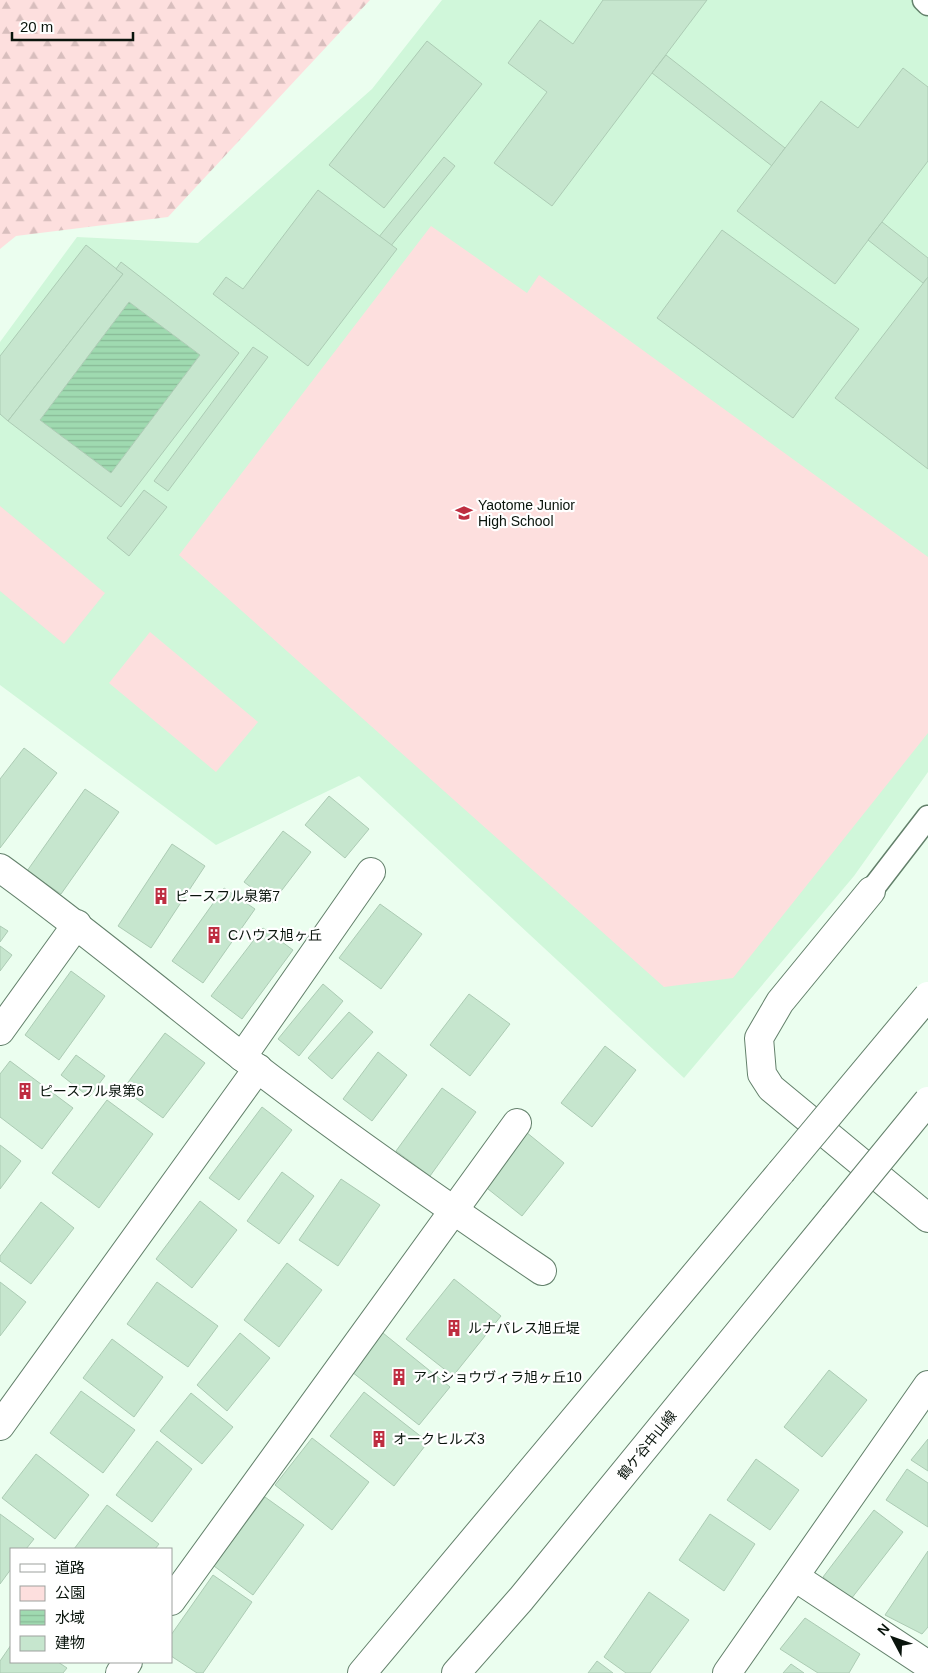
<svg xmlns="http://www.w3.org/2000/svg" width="928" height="1673" viewBox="0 0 928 1673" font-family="Helvetica,'Noto Sans JP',sans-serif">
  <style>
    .built { fill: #d0f7da }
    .forest { fill: url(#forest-firs) }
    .park { fill: #fddfde }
    .water { fill: url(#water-rules) }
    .building { fill: #c6e6ce; stroke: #accbb4; fill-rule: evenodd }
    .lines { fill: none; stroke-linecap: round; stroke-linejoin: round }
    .lane-casing { stroke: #63806b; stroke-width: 25 }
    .street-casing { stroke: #63806b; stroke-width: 30 }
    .secondary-casing { stroke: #63806b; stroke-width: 30 }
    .lane { stroke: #fff; stroke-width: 22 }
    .street { stroke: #fff; stroke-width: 28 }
    .secondary { stroke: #fff; stroke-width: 28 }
    .secondary-bridge-casing { stroke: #63806b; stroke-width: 30; stroke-linecap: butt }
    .secondary-bridge { stroke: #fff; stroke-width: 28 }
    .labels { text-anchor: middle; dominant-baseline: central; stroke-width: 4.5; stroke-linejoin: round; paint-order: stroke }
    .poi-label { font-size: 14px; fill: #09140c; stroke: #fff; text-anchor: start }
    .street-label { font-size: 14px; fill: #09140c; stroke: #fff }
  </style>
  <defs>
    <pattern id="forest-firs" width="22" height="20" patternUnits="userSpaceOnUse" patternTransform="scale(1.25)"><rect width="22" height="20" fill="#fddfde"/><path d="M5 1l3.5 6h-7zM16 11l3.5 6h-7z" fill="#d8bebd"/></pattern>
    <pattern id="water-rules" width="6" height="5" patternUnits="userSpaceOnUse" patternTransform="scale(1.25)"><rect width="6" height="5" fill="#9fdab0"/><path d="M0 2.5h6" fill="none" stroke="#88ba96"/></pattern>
  </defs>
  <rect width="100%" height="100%" fill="#ebfeef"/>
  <polygon class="built" points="442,0 928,0 928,772 854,876 684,1078 359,776 216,845 0,685 0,342 77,237 198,243 372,89"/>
  <polygon class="forest" points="0,0 370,0 168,217 16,236 0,249"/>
  <g class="park">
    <polygon points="431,226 527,293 539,275 928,557 928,733 733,978 664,987 179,555"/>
    <polygon points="0,506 105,593 64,644 0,591"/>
    <polygon points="150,632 258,722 216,772 109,683"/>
  </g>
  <polygon class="water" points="129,302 200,355 111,473 40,420"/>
  <g class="building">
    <polygon points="603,0 707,0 552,206 494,163 547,92 508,63 540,20 573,44"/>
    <polygon points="427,41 482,84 384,208 329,165"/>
    <polygon points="666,55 785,148 772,166 652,73"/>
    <polygon points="903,68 928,87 928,161 835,284 737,211 821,101 858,128"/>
    <polygon points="444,157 455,166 390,247 378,238"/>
    <polygon points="318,190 397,249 308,366 213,294 226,277 243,289"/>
    <polygon points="882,222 928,258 928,277 923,283 868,240"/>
    <polygon points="722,230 859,329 793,418 657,318"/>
    <polygon points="86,245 123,274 8,421 0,414 0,356"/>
    <path d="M121 262 239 353 121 507 8 421 123 274 116 269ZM129 302 200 355 111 473 40 420Z"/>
    <polygon points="928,277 928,469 835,398"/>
    <polygon points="253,347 268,357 168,491 154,481"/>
    <polygon points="144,490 167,507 129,556 107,538"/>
    <polygon points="24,748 57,773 0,848 0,779"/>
    <polygon points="85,789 119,812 61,894 27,871"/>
    <polygon points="329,796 369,829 345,858 305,825"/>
    <polygon points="283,831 311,852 272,903 244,882"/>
    <polygon points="172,844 205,866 151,948 118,926"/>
    <polygon points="224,888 255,909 203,983 172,961"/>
    <polygon points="380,904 422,934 381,989 339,958"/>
    <polygon points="0,926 8,931 0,942"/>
    <polygon points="263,928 293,950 242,1019 211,996"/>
    <polygon points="0,946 12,955 0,971"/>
    <polygon points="71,971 105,996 59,1060 25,1035"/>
    <polygon points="323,984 343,1001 299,1056 278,1039"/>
    <polygon points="469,994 510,1024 470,1076 430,1045"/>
    <polygon points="349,1012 373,1032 332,1079 308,1058"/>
    <polygon points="165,1033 205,1063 163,1118 123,1089"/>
    <polygon points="605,1046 636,1070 592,1127 561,1103"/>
    <polygon points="378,1052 407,1075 372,1121 343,1099"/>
    <polygon points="76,1055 105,1076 89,1097 61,1075"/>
    <polygon points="10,1061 73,1108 42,1149 0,1117 0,1074"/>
    <polygon points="442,1088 476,1112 430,1176 396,1151"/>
    <polygon points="107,1100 153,1134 99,1208 52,1173"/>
    <polygon points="262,1107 292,1130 239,1200 209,1178"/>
    <polygon points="526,1132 564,1163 522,1216 483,1185"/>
    <polygon points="0,1145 21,1161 0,1189"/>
    <polygon points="282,1172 314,1196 279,1244 247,1221"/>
    <polygon points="341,1179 380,1205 338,1266 299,1240"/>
    <polygon points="200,1201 237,1230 192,1288 156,1259"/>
    <polygon points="41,1202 74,1228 31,1284 0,1261 0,1256"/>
    <polygon points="287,1263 322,1290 279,1347 244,1320"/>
    <polygon points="454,1279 501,1316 453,1376 406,1339"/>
    <polygon points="0,1282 26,1302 0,1336"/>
    <polygon points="157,1282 218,1326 188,1367 127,1324"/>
    <polygon points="378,1329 450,1387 419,1425 347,1368"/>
    <polygon points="240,1333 270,1358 227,1411 197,1385"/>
    <polygon points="112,1339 163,1377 134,1417 83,1378"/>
    <polygon points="829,1370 867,1400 822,1457 784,1427"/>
    <polygon points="81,1391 135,1430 103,1473 50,1433"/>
    <polygon points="364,1392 428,1442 394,1486 330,1436"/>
    <polygon points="191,1393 233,1427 202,1464 160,1431"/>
    <polygon points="312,1438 369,1482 332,1530 275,1485"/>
    <polygon points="928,1439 928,1471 911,1460"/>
    <polygon points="157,1441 192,1469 152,1522 116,1495"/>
    <polygon points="36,1454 89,1495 55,1539 2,1498"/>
    <polygon points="756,1459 799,1490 770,1530 727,1500"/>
    <polygon points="907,1469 928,1483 928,1527 886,1500"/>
    <polygon points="265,1497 304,1525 253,1595 214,1566"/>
    <polygon points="107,1505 159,1544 155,1549 74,1549"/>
    <polygon points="874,1510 903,1532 851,1599 823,1577"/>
    <polygon points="0,1514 34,1539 26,1549 11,1549 11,1569 0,1584"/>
    <polygon points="710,1514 755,1544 724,1591 679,1560"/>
    <polygon points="928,1551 928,1627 922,1634 885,1615"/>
    <polygon points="213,1575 252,1602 203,1673 197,1673 171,1656 171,1635"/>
    <polygon points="649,1592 689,1620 650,1673 626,1673 604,1657"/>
    <polygon points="805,1618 860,1654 849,1673 818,1673 780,1649"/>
    <polygon points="11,1645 11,1662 58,1662 67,1668 63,1673 0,1673 0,1661"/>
    <polygon points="597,1661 613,1673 588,1673"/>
    <polygon points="791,1664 804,1673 783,1673"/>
  </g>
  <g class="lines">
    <g class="lane-casing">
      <g id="lane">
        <polyline points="924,0 928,4"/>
        <polyline points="871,891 928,817"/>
      </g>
    </g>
    <g class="street-casing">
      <g id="street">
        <path d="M0 868C83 928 161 993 241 1056 338 1131 440 1202 542 1271"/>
        <polyline points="871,891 780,1002 759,1038 762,1074 771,1088 928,1218"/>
        <polyline points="0,1031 77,924"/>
        <polyline points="242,1057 371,872"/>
        <polyline points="0,1426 258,1068"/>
        <polyline points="795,1577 928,1665"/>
        <polyline points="171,1601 517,1123"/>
        <polyline points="120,1673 128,1662"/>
        <polyline points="727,1673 928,1385"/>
      </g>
    </g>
    <g class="secondary-casing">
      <g id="secondary">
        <polyline points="362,1673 781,1172"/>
        <polyline points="456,1673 521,1599 834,1216"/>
      </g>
    </g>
    <use href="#lane" class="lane"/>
    <use href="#street" class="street"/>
    <use href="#secondary" class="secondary"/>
    <g class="secondary-bridge-casing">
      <g id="secondary-bridge">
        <polyline points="781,1172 928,996"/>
        <polyline points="834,1216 928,1101"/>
      </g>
    </g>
    <use href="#secondary-bridge" class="secondary-bridge"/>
  </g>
  <defs>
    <g id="school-bare" transform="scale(1.35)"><path d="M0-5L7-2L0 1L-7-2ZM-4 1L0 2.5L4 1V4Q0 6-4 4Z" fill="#be2d40" stroke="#fff" stroke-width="2.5" paint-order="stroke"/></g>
    <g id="building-bare" transform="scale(1.35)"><path d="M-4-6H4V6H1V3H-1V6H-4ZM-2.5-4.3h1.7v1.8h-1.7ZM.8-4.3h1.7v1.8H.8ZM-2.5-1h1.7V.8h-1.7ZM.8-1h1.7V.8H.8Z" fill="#be2d40" stroke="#fff" stroke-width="2.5" paint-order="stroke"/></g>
  </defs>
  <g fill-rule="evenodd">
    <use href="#school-bare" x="464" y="513"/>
    <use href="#building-bare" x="161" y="896"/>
    <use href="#building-bare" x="214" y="935"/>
    <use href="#building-bare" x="25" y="1091"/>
    <use href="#building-bare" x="454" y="1328"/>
    <use href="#building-bare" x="399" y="1377"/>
    <use href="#building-bare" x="379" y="1439"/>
  </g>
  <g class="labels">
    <g class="poi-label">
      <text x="478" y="505">Yaotome Junior<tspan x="478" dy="16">High School</tspan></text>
      <text x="175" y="896">ピースフル泉第7</text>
      <text x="228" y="935">Cハウス旭ヶ丘</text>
      <text x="39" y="1091">ピースフル泉第6</text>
      <text x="468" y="1328">ルナパレス旭丘堤</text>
      <text x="413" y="1377">アイショウヴィラ旭ヶ丘10</text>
      <text x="393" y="1439">オークヒルズ3</text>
    </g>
    <g class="street-label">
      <text transform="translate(647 1445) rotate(-51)">鶴ケ谷中山線</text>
    </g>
  </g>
  <rect x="10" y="1548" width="162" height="115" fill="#ffffff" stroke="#9da19e"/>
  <rect x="20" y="1564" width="25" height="8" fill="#ffffff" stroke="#9da19e"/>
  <text x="55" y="1573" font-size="15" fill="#09140c">道路</text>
  <rect x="20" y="1586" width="25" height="15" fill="#fddfde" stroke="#9da19e"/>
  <text x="55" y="1598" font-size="15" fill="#09140c">公園</text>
  <rect x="20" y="1610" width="25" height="15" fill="url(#water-rules)" stroke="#9da19e"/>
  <text x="55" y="1623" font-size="15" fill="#09140c">水域</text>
  <rect x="20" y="1636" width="25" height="15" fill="#c6e6ce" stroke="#9da19e"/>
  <text x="55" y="1648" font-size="15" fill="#09140c">建物</text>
  <g transform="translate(893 1638) rotate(311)" stroke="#ffffff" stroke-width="4" paint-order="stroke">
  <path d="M0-4L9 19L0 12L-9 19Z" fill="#09140c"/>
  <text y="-8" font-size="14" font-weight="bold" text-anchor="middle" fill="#09140c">N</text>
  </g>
  <path d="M12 32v8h121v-8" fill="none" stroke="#09140c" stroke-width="2.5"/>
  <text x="20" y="32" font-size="15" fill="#09140c" stroke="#ffffff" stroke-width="4" paint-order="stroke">20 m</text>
</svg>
